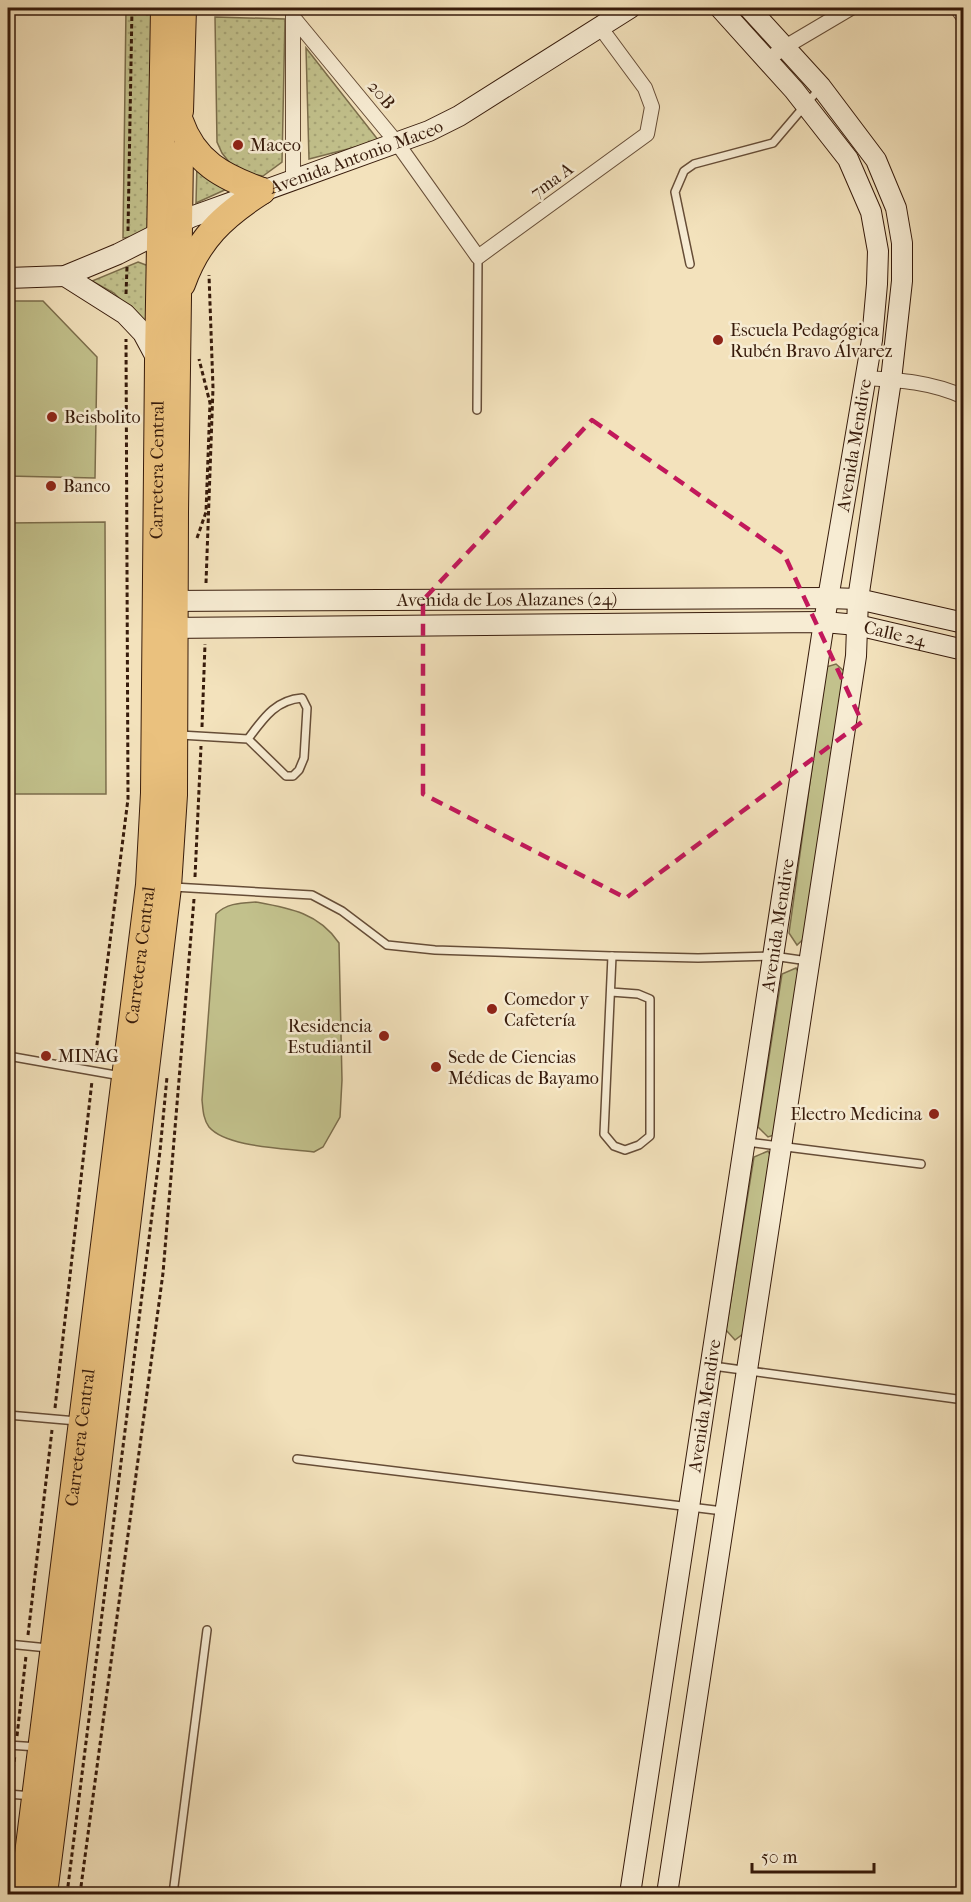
<svg xmlns="http://www.w3.org/2000/svg" width="971" height="1902" viewBox="0 0 971 1902" font-family="'IM FELL French Canon',serif">
  <style>
    .grass { fill: url(#grass-dots); stroke: #7c6e4c; stroke-width: 1.5 }
    .green { fill: #c2c18c; stroke: #7c6e4c; stroke-width: 1.5 }
    .lines { fill: none; stroke-linecap: round; stroke-linejoin: round }
    .lane-casing { stroke: #664d37; stroke-width: 10 }
    .street-casing { stroke: #664d37; stroke-width: 16 }
    .secondary-casing { stroke: #371b0b; stroke-width: 22 }
    .highway-casing { stroke: #371b0b; stroke-width: 28 }
    .path { stroke: #371b0b; stroke-width: 3; stroke-dasharray: 4.5 3; stroke-linecap: butt }
    .lane { stroke: #f7ecd3; stroke-width: 7 }
    .street { stroke: #f7ecd3; stroke-width: 14 }
    .secondary { stroke: #f7ecd3; stroke-width: 20 }
    .highway { stroke: #eac17e; stroke-width: 26 }
    .marked { fill: none; stroke: #c2185b; stroke-width: 4.5; stroke-dasharray: 12 8; stroke-linejoin: round }
    .poi-dot { fill: #8f2418; stroke: #f7ecd3; stroke-width: 2 }
    .labels { text-anchor: middle; dominant-baseline: central; stroke-width: 5; stroke-linejoin: round; paint-order: stroke }
    .street-label { font-size: 18px; fill: #371b0b; stroke: #f7ecd3 }
    .poi-label { font-size: 18px; fill: #371b0b; stroke: #f7ecd3; text-anchor: start }
  </style>
  <defs>
    <pattern id="grass-dots" width="8" height="8" patternUnits="userSpaceOnUse" patternTransform="scale(1.5)"><rect width="8" height="8" fill="#c2c18c"/><path d="M2 2h.1M6 6h.1" fill="none" stroke="#a7a577" stroke-width="1.8" stroke-linecap="round"/></pattern>
  </defs>
  <rect width="100%" height="100%" fill="#f3e2bc"/>
  <filter id="stains"><feTurbulence type="fractalNoise" baseFrequency=".00333" numOctaves="4"/><feColorMatrix values="0 0 0 0 .2 0 0 0 0 .09 0 0 0 0 .02 0 0 0 .5 -.17"/></filter>
  <radialGradient id="worn" r=".72"><stop offset=".6" stop-color="#630" stop-opacity="0"/><stop offset="1" stop-color="#630" stop-opacity=".3"/></radialGradient>
  <g class="grass">
    <polygon points="126,8 159,8 151,227 137,236 123,238"/>
    <polygon points="215,17 285,19 282,162 263,176 237,172 222,153 217,142"/>
    <polygon points="306,48 379,141 309,159"/>
    <polygon points="197,164 229,188 196,203"/>
    <polygon points="138,262 154,268 153,333 114,293 92,281"/>
  </g>
  <g class="green">
    <polygon points="8,301 43,301 97,357 95,478 8,476"/>
    <polygon points="105,522 106,794 8,794 8,523"/>
    <polygon points="836,664 844,671 811,932 797,945 789,933 826,667"/>
    <path d="M256 902C289 908 319 913 339 943L342 1080 340 1117 323 1147 314 1152C287 1148 227 1148 209 1127 203 1119 203 1109 202 1100L216 914C227 903 241 903 256 902Z"/>
    <polygon points="796,968 802,978 780,1133 768,1137 758,1127 782,974"/>
    <polygon points="768,1151 774,1161 748,1330 735,1340 726,1330 754,1157"/>
  </g>
  <g class="lines">
    <g class="lane-casing">
      <g id="lane">
        <polyline points="690,264 675,192 684,171 694,164 773,143 819,89"/>
        <polyline points="477,410 478,257"/>
        <path d="M180 735 248 739 286 776H293L299 770 304 758 307 708 302 698C275 700 263 719 248 739"/>
        <polyline points="173,887 312,895 342,911 387,945 435,950 612,956 698,958 773,956 808,961"/>
        <polyline points="611,992 638,994 650,999 650,1136 639,1145 625,1150 614,1146 604,1134 612,956"/>
        <polyline points="8,1056 121,1076"/>
        <polyline points="747,1142 921,1164"/>
        <polyline points="713,1366 964,1400"/>
        <polyline points="8,1415 77,1421"/>
        <polyline points="297,1459 723,1511"/>
        <polyline points="8,1644 48,1648"/>
        <polyline points="8,1745 38,1747"/>
        <polyline points="8,1794 32,1796"/>
        <polyline points="173,1894 207,1630"/>
      </g>
    </g>
    <g class="street-casing">
      <g id="street">
        <polyline points="957,8 964,18"/>
        <polyline points="293,17 397,143 478,257 647,134 652,107 645,88 600,27"/>
        <polyline points="767,60 785,47 851,8"/>
        <polyline points="293,179 293,8"/>
        <path d="M865 378C899 380 932 382 964 397"/>
      </g>
    </g>
    <g class="secondary-casing">
      <g id="secondary">
        <polyline points="65,276 125,314 143,333 158,361"/>
        <path id="s1" d="M8 278 65 276 118 254 191 217 429 131 459 116 630 8"/>
        <path id="s2" d="M162 601 828 598 858 599 964 623"/>
        <path id="s3" d="M162 628 824 622 857 625 964 650"/>
        <path id="s4" d="M630 1894 824 622 872 340 877 284 878 251 871 212 848 159 794 90 720 8"/>
        <polyline points="667,1894 856,656 858,599 891,380 902,281 902,243 896,208 876,160 821,87 749,8"/>
      </g>
    </g>
    <g class="highway-casing">
      <g id="highway">
        <polyline points="180,111 183,8"/>
        <path d="M180 121C194 162 223 177 262 191"/>
        <path d="M182 284C198 239 223 216 262 191"/>
        <path id="s5" d="M23 1894 149 885 154 793 158 361 164 8"/>
        <polyline points="44,1894 88,1548 168,887 174,795 175,512 180,154"/>
      </g>
    </g>
    <g class="path">
      <polyline points="128,231 132,8"/>
      <polyline points="126,294 127,267"/>
      <polyline points="197,538 206,512 210,403 199,359"/>
      <polyline points="206,583 213,388 209,275"/>
      <polyline points="202,727 205,644"/>
      <polyline points="195,877 201,746"/>
      <polyline points="95,1060 128,799 126,339"/>
      <polyline points="55,1408 92,1081"/>
      <polyline points="28,1635 52,1430"/>
      <polyline points="17,1736 26,1656"/>
      <polyline points="11,1784 15,1755"/>
      <polyline points="8,1818 9,1805"/>
      <polyline points="67,1894 160,1151 167,1077"/>
      <polyline points="80,1894 163,1273 194,899"/>
    </g>
    <use href="#lane" class="lane"/>
    <use href="#street" class="street"/>
    <use href="#secondary" class="secondary"/>
    <use href="#highway" class="highway"/>
  </g>
  <path class="marked" d="M592 420 784 554 862 722 626 898 423 794V600Z"/>
  <g class="poi-dot">
    <circle cx="238" cy="145" r="6"/>
    <circle cx="718" cy="340" r="6"/>
    <circle cx="52" cy="417" r="6"/>
    <circle cx="51" cy="486" r="6"/>
    <circle cx="492" cy="1009" r="6"/>
    <circle cx="384" cy="1036" r="6"/>
    <circle cx="46" cy="1056" r="6"/>
    <circle cx="436" cy="1067" r="6"/>
    <circle cx="934" cy="1114" r="6"/>
  </g>
  <g class="labels">
    <g class="street-label">
      <text transform="translate(381 95) rotate(50)">20B</text>
      <text stroke="none"><textPath href="#s1" startOffset="372">Avenida Antonio Maceo</textPath></text>
      <text transform="translate(552 181) rotate(-36)">7ma A</text>
      <text stroke="none"><textPath href="#s4" startOffset="1466">Avenida Mendive</textPath></text>
      <text stroke="none"><textPath href="#s5" startOffset="1432">Carretera Central</textPath></text>
      <text stroke="none"><textPath href="#s2" startOffset="345">Avenida de Los Alazanes (24)</textPath></text>
      <text stroke="none"><textPath href="#s3" startOffset="734">Calle 24</textPath></text>
      <text stroke="none"><textPath href="#s4" startOffset="980">Avenida Mendive</textPath></text>
      <text stroke="none"><textPath href="#s5" startOffset="946">Carretera Central</textPath></text>
      <text stroke="none"><textPath href="#s4" startOffset="494">Avenida Mendive</textPath></text>
      <text stroke="none"><textPath href="#s5" startOffset="460">Carretera Central</textPath></text>
    </g>
    <g class="poi-label">
      <text x="250" y="145">Maceo</text>
      <text x="730" y="330">Escuela Pedagógica<tspan x="730" dy="21">Rubén Bravo Álvarez</tspan></text>
      <text x="64" y="417">Beisbolito</text>
      <text x="63" y="486">Banco</text>
      <text x="504" y="999">Comedor y<tspan x="504" dy="21">Cafetería</tspan></text>
      <text x="372" y="1026" text-anchor="end">Residencia<tspan x="372" dy="21">Estudiantil</tspan></text>
      <text x="58" y="1056">MINAG</text>
      <text x="448" y="1057">Sede de Ciencias<tspan x="448" dy="21">Médicas de Bayamo</tspan></text>
      <text x="922" y="1114" text-anchor="end">Electro Medicina</text>
    </g>
  </g>
  <rect width="971" height="1902" fill="none" stroke="#f3e2bc" stroke-width="30"/>
  <rect x="9" y="9" width="953" height="1884" fill="none" stroke="#371b0b" stroke-width="3"/>
  <rect x="15" y="15" width="941" height="1872" fill="none" stroke="#371b0b" stroke-width="1.5"/>
  <path d="M752 1863v9h122v-9" fill="none" stroke="#371b0b" stroke-width="3"/>
  <text x="761" y="1863" font-size="18" fill="#371b0b" stroke="#f7ecd3" stroke-width="4.5" paint-order="stroke">50 m</text>
  <rect width="100%" height="100%" filter="url(#stains)"/>
  <rect width="100%" height="100%" fill="url(#worn)"/>
</svg>
